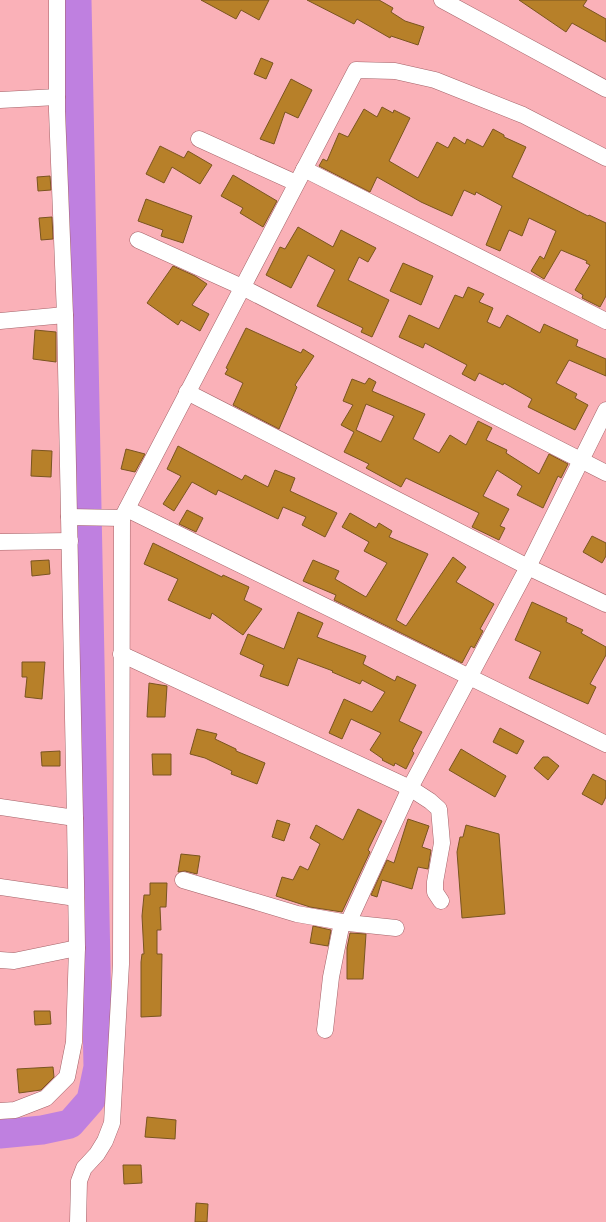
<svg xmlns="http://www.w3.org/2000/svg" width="606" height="1222" viewBox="0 0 606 1222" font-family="Mulish,sans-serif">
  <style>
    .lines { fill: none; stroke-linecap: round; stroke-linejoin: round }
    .river { stroke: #bf80e0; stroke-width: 29 }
    .building { fill: #b78029; stroke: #7a5520; fill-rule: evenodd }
    .minor-casing { stroke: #a46369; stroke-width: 17 }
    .minor { stroke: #fff; stroke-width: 16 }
  </style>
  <rect width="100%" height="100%" fill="#fab1b8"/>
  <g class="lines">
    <polyline class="river" points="0,1134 42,1130 70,1124 91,1100 98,1067 77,0"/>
  </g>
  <g class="building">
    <polygon points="201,0 269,0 259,20 241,10 236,19"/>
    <polygon points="307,0 379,0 393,8 391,12 405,21 424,27 418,45 391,36 390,38 357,19 354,24"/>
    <polygon points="519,0 587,0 583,6 606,19 606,42 572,23 566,32"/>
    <polygon points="261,58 273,63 266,79 254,74"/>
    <polygon points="291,79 312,90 298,118 285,112 274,144 260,139"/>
    <polygon points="382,107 393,113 394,110 410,118 389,161 418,178 437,142 448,148 454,137 465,144 467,139 483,147 493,129 504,135 504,137 526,147 512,177 588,216 589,215 606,223 606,296 600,307 582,298 583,295 575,290 590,265 586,263 587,261 561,250 544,279 531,271 540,256 544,259 556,231 529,218 522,236 509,230 500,251 486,245 502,206 476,192 475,195 464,190 452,216 421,202 377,177 370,192 319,166 323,159 327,161 339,133 348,137 364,109 377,117"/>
    <polygon points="160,146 184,158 188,151 212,165 200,184 172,167 164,183 146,174"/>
    <polygon points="233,175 277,201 263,227 240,213 243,208 221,196"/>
    <polygon points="50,176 51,190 38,191 37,177"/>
    <polygon points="146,199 192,216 183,243 161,236 163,230 138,221"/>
    <polygon points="52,217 53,239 41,240 39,218"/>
    <polygon points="298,227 333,247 341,230 376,248 368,262 359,257 348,280 389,300 372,337 361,332 363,328 317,306 335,270 308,255 291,288 266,275 280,247 285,249"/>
    <polygon points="403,263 433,276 421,305 390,291"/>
    <polygon points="173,266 195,276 207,284 192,305 209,314 200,331 181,320 178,325 147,303"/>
    <polygon points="468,287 484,294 479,302 493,308 487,322 500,328 507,315 540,333 544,324 578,340 576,346 606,359 606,376 569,360 556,383 577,394 575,398 588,405 575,430 528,407 532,399 504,383 503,385 479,373 475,381 462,374 467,365 425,343 423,348 399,337 409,315 439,329 455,295 463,298"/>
    <polygon points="246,328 301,353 303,349 314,356 295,385 297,387 279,429 233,405 243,383 225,374 228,369 226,368"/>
    <polygon points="35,330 56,332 56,362 33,359"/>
    <path d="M369 378 376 382 372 391 425 414 413 439 439 453 450 435 466 445 478 421 492 428 486 440 507 450 506 453 539 474 549 454 568 464 561 478 558 476 543 508 517 495 522 486 497 470 483 496 509 509 500 526 505 528 499 540 472 527 479 513 406 478 401 487 366 468 369 464 344 452 354 432 341 425 353 405 343 401 352 379 365 384ZM366 404 394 416 381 442 356 430Z"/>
    <polygon points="178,446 242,480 245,475 268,487 275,470 295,478 290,491 337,513 325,537 302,525 306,517 283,507 278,519 218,490 216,495 192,482 174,511 163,504 181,476 167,469"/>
    <polygon points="126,449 145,454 135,472 121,469"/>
    <polygon points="32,450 52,451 51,477 31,476"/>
    <polygon points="187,510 203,518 196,532 179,524"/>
    <polygon points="350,513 376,528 379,523 392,531 389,537 428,554 396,620 406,626 453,557 466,567 456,582 494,604 480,629 483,631 474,648 471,646 462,663 334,600 336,595 303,581 313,560 339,571 335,579 366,597 387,563 364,551 369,542 342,527"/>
    <polygon points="592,536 606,543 606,556 602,563 583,552"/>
    <polygon points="153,543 222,577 223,575 249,587 244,600 262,609 243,635 212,613 210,619 168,600 178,579 144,564"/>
    <polygon points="49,560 50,574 32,576 31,561"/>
    <polygon points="532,602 567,618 566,622 583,630 581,633 606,647 606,655 590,684 596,687 588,704 529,678 541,652 515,640"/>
    <polygon points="298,612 323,623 317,637 366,656 363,664 395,681 397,676 416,685 399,721 422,732 412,751 414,753 406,769 395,763 394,766 382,760 383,759 370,750 381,733 351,719 342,739 329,733 344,699 372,712 385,692 362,680 360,684 332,672 333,671 298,658 288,686 260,676 264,665 240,654 248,634 284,649"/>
    <polygon points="22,662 45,662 42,699 25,697 27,677 22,677"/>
    <polygon points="149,683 167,686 165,717 147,717"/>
    <polygon points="500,728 524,741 517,754 493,742"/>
    <polygon points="197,729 217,734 215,739 236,749 236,751 265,763 257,784 231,774 232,771 205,758 190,754"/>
    <polygon points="461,749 506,776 495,797 449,770"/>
    <polygon points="60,751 60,766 42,766 41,752"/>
    <polygon points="152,754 171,754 171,775 153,775"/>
    <polygon points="543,757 548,757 559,766 548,780 534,768"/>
    <polygon points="593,774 606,781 606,797 602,805 582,794"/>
    <polygon points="358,809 382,821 368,850 370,852 342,912 310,907 276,896 282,877 293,880 300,866 308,870 320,844 310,838 316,825 343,840"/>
    <polygon points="408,819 429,826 422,847 431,850 428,869 418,867 412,889 382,880 377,897 371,895 387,860 394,863"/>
    <polygon points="277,820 290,824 284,841 272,837"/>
    <polygon points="466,825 499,834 505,914 462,918 457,852 460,837 463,837"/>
    <polygon points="181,854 200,856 197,874 185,871 178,872"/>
    <polygon points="150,883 167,883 166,907 160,907 161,930 157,930 157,954 162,954 161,1016 141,1017 141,962 142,954 144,954 142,916 144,895 150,895"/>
    <polygon points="313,926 331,930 328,946 310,943"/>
    <polygon points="350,933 366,934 363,979 347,979 347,948"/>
    <polygon points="34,1011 50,1011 51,1024 35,1025"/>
    <polygon points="53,1067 54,1077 41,1090 19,1093 17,1069"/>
    <polygon points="147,1117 176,1120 175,1139 145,1137"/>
    <polygon points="123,1165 141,1165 142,1183 124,1184"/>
    <polygon points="196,1203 208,1204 207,1222 195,1222"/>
  </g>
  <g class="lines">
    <g class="minor-casing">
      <g id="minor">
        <polyline points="442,0 606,89"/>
        <polyline points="0,100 57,97"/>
        <polyline points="199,139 296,183"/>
        <polyline points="304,169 606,321"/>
        <polyline points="138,240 242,287 606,473"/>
        <polyline points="0,321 65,315"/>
        <polyline points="187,392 528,567 606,604"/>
        <polyline points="127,509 606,744"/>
        <polyline points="69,517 122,518"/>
        <polyline points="0,542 70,541"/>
        <polyline points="121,654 410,788 430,801 439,809 442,843 435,882 435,892 441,901"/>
        <polyline points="0,807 75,818"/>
        <polyline points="183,880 297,914 348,923 396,928"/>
        <polyline points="0,887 76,898"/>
        <polyline points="348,923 410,788 528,567 606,410"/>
        <polyline points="0,960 14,961 77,948"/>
        <polyline points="325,1030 331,977 342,922"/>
        <polyline points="0,1111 15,1110 46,1098 67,1077 74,1042 77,948 75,818 65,315 57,111 57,0"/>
        <polyline points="78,1222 79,1181 84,1168 97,1154 105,1141 112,1123 121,964 122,518 356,70 395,71 435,80 523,115 606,158"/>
      </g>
    </g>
    <use href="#minor" class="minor"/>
  </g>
</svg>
